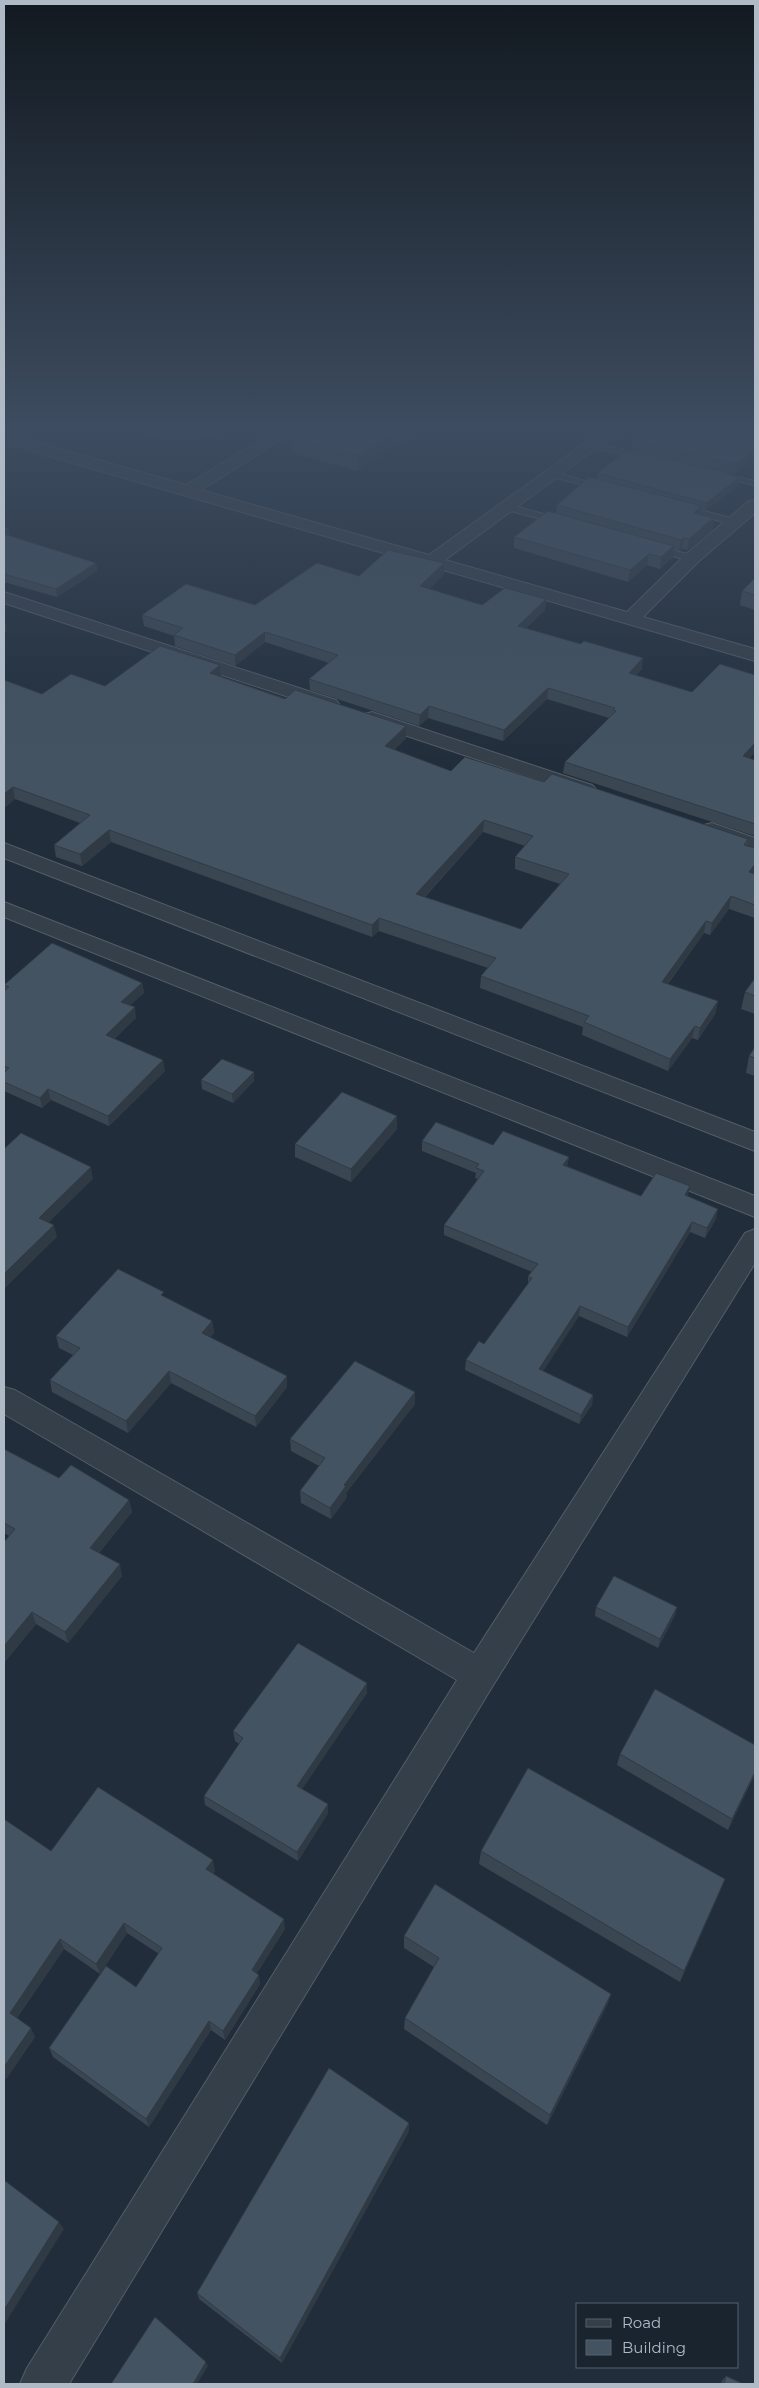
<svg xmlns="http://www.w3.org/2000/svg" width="759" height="2388" viewBox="0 0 759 2388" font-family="Montserrat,sans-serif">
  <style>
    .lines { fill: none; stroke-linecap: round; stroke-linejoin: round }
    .lane-casing { stroke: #535d68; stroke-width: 2 }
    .street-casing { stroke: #535d68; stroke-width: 2 }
    .lane { fill: #353f4a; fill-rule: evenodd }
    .street { fill: #353f4a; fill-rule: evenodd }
    .wall { fill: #3a4753; fill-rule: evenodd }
    .shaded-wall { fill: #303a44 }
    .building { fill: #445361; stroke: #303a44; fill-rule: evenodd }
  </style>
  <rect width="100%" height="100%" fill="#212d3a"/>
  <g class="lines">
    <g class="lane-casing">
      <g id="lane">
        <polygon points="592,443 643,454 644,456 640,458 589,447 588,445"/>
        <polygon points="549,472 555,472 605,487 598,489 549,476"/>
        <polygon points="719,473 755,481 755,485 719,477"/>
        <polygon points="507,504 562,519 563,521 559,524 504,509 503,507"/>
        <polygon points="685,506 738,520 739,522 735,525 682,511 682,507"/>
        <polygon points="656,546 695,556 696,558 692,561 653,551 653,547"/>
      </g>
    </g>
    <g class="street-casing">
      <g id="street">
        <polygon points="277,430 296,430 201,490 429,555 603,430 621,430 445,560 627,612 686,554 749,501 755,500 755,513 698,562 643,617 755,649 755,661 433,567 423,567 421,564 4,443 4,433 186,485"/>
        <polygon points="4,592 336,700 339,704 336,708 322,708 4,603"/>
        <polygon points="372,712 592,785 596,789 592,793 585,795 578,793 365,722 362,718 365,714"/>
        <polygon points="712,823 755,838 755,852 704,835 701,830 704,825"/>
        <polygon points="4,843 755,1132 755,1151 4,858"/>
        <polygon points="4,902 755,1196 755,1217 4,917"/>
        <polygon points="755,1229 755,1263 492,1687 69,2384 20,2384 27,2368 457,1680 4,1414 4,1387 15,1390 474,1653 745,1233"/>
      </g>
    </g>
    <use href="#lane" class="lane"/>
    <use href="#street" class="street"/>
  </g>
  <g class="wall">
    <polygon points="135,430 229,430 214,438 165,439"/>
    <polygon points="305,430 418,430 357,471 292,453 291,439"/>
    <polygon points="643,430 755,430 755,456 735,474 729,473 729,475 739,478 738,486 705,511 702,510 701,515 713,518 712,530 687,550 682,549 679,551 674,550 673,557 660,569 647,565 628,582 514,548 514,537 556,513 557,505 597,479 598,473 634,451 634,448 631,448 632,438"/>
    <polygon points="4,527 10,536 96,563 97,571 57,597 4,582"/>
    <polygon points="444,563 444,574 429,589 482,605 546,599 545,610 526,628 642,669 636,675 692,692 755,675 755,752 749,758 755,760 755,836 563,773 565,762 609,718 547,699 503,741 428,718 419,726 310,690 309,679 329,663 265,642 235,666 175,646 174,636 144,626 142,615 255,605 359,576"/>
    <polygon points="755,578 755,610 740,605 742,591"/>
    <path d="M220 665 221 677 406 738 394 750 451 771 544 782 748 839 747 846 755 848V918L729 909 710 935 704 933 668 984 718 1001 715 1014 698 1040 692 1038 668 1071 582 1035 583 1027 480 988 481 976 488 968 379 931 372 937 111 842 82 866 56 857 54 845 80 823 15 799 4 808V680L42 694 105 686ZM483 832 525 846 515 857V869L560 884 521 929 425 897Z"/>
    <polygon points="755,978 755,1014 741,1009 745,992"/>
    <polygon points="142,983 144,993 130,1005 136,1018 114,1039 165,1071 109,1126 51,1100 42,1108 4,1091 4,991 5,990 4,985"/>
    <polygon points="755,1047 755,1076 746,1073 749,1056"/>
    <polygon points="254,1072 254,1081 233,1103 202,1089 201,1080"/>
    <polygon points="397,1129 351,1182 295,1157 295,1144"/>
    <polygon points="422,1141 493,1145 569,1157 567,1166 641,1196 688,1197 716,1219 705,1238 690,1232 627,1337 579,1316 543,1371 593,1395 592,1405 579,1424 465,1370 466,1360 484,1344 528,1284 528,1276 532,1272 444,1235 444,1225 478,1179 475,1178 476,1173 422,1151"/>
    <polygon points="165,1297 212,1321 214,1333 210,1337 287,1387 256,1427 171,1383 128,1433 52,1392 50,1380 73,1355 59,1348 56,1336"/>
    <polygon points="415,1392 415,1404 346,1493 347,1497 331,1519 301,1503 300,1491 319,1466 291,1451 290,1439"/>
    <polygon points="4,1449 59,1478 129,1500 132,1512 99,1553 122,1576 68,1643 36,1624 4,1663 4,1542 9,1536 4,1533"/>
    <polygon points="596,1607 677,1607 675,1615 658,1648 595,1616"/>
    <polygon points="367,1683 367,1693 302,1789 328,1813 298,1861 205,1805 204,1796 239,1744 235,1741 233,1731"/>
    <polygon points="620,1754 755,1774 728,1830 617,1765"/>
    <polygon points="4,1819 51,1851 215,1871 213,1874 285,1929 257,1973 260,1984 225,2040 211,2030 149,2127 53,2057 49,2048 136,1987 159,1954 127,1933 100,1974 64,1949 17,2018 35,2037 6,2079 4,2077"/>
    <polygon points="481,1851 725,1879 680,1982 479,1864"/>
    <polygon points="404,1936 611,1994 607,2005 547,2125 404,2029 405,2018 434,1967 404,1948"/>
    <polygon points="409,2123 409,2131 282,2363 199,2299 197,2293"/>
    <polygon points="726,2376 743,2384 721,2384 722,2381"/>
  </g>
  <g class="shaded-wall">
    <polygon points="213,430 229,430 214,438"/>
    <polygon points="397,430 418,430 357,471 357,456"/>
    <polygon points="755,448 755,456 735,474 736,464"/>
    <polygon points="739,478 738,486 705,511 706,503"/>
    <polygon points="702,506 700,518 694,513"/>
    <polygon points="713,518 712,530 687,550 689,539"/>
    <polygon points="9,529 10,537 4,540 4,531"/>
    <polygon points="684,537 682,549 679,551 681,540"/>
    <polygon points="674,546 673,557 660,569 661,557"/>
    <polygon points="649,554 647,565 628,582 630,570"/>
    <polygon points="96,563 97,571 57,597 56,589"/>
    <polygon points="444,563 444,574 420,597 420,586"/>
    <polygon points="546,599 545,610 517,636 518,626"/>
    <polygon points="5,619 7,631 4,633 4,620"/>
    <polygon points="265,632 265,642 235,666 235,655"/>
    <polygon points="643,658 642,669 628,684 629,673"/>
    <polygon points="220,665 221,677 210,673"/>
    <polygon points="548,688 547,699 503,741 504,730"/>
    <polygon points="429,706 428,718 419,726 420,715"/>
    <polygon points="406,726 406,738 385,758 385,746"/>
    <polygon points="755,743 755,752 741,768 743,756"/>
    <polygon points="13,787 15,799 4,808 4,794"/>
    <polygon points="484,820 483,832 416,906 416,894"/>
    <polygon points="109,830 111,842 82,866 80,854"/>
    <polygon points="755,864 755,872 747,884 749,872"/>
    <polygon points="731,896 729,909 710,935 712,923"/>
    <polygon points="379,918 379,931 372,937 372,925"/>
    <polygon points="706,921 704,933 660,994 662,982"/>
    <polygon points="142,983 144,993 123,1012 121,1002"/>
    <polygon points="718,1001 715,1014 698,1040 700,1028"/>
    <polygon points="135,1007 136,1018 107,1045 106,1035"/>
    <polygon points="695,1026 692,1038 668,1071 670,1059"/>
    <polygon points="163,1060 165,1071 109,1126 108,1116"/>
    <polygon points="254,1072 254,1081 233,1103 232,1094"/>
    <polygon points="48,1089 51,1100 42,1108 40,1098"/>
    <polygon points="397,1116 397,1129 351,1182 351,1169"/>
    <polygon points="569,1157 567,1167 563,1165"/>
    <polygon points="91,1167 93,1179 42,1229 39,1218"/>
    <polygon points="690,1186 688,1196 683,1206 685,1195"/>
    <polygon points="718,1209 716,1219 705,1238 707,1228"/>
    <polygon points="692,1222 690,1232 627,1337 628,1327"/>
    <polygon points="54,1225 57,1237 5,1288 4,1283 4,1274"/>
    <polygon points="580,1306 579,1316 538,1379 539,1369"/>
    <polygon points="212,1321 214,1333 204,1345 202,1333"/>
    <polygon points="169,1371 171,1383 128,1433 126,1421"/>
    <polygon points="287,1376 287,1387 256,1427 255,1416"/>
    <polygon points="415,1392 415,1404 346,1493 347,1497 331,1519 330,1508 344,1485"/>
    <polygon points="593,1395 592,1405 579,1424 581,1415"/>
    <polygon points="129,1500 132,1512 93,1560 90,1548"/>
    <polygon points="120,1564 122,1576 68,1643 65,1632"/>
    <polygon points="677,1607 675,1615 658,1648 660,1639"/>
    <polygon points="32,1612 36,1624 4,1663 4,1646"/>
    <polygon points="367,1683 367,1693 298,1795 297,1786"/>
    <polygon points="755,1772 755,1774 728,1830 732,1819"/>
    <polygon points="328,1804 328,1813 298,1861 297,1852"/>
    <polygon points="213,1860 215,1871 208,1880 206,1869"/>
    <polygon points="725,1879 720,1892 680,1982 684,1971"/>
    <polygon points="284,1919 285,1929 253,1979 252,1970"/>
    <polygon points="124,1923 127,1933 100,1974 96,1964"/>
    <polygon points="60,1939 64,1949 14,2022 10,2013"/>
    <polygon points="259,1975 260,1984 225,2040 223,2031"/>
    <polygon points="611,1994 607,2005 547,2125 550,2115"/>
    <polygon points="209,2021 211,2030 149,2127 146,2119"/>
    <polygon points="31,2028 35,2037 6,2079 4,2074 4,2067"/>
    <polygon points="409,2123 409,2131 282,2363 280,2358"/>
    <polygon points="59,2222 64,2229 4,2325 4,2310"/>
    <polygon points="206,2362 208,2366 197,2384 193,2384"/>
  </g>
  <g class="building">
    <polygon points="305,430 397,430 357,456 291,439"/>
    <polygon points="643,430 720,430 755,439 755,448 736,464 635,441 638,439 632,438"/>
    <polygon points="627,450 729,473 727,474 739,478 706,503 598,473"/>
    <polygon points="589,477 702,506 694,513 713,518 689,539 684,537 681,540 557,505"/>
    <polygon points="548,511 674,546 661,557 649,554 630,570 514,537"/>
    <polygon points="4,527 9,529 4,531"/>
    <polygon points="4,534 96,563 56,589 4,574"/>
    <polygon points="388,550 444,563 420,586 482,605 505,588 546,599 518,626 581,644 584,641 643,658 629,673 692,692 720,664 755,675 755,743 743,756 755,760 755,824 565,762 616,711 613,710 615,708 548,688 504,730 429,706 420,715 309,679 338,655 265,632 235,655 174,635 183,628 142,615 186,584 255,605 317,563 359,576"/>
    <polygon points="755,578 755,595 742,591"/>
    <path d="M160 646 220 665 210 673 285 699 295 690 406 726 385 746 451 771 465 757 544 782 552 774 748 839 744 845 755 848V864L749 872 755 874V905L731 896 712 923 706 921 662 982 718 1001 700 1028 695 1026 670 1059 584 1022 589 1016 481 976 496 958 379 918 372 925 109 830 80 854 54 845 90 815 13 787 4 794V680L42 694 71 674 105 686ZM484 820 533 836 515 857 569 874 521 929 416 894Z"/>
    <polygon points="52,943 142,983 121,1002 135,1007 106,1035 163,1060 108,1116 48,1089 40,1098 4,1082 4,1073 9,1068 4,1066 4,991 9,987 4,985"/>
    <polygon points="755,978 755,996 745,992"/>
    <polygon points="755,1047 755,1058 749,1056"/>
    <polygon points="222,1059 254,1072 232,1094 201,1080"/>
    <polygon points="342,1092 397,1116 351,1169 295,1144"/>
    <polygon points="436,1122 493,1145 503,1131 569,1157 563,1165 641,1196 656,1173 690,1186 685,1195 718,1209 707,1228 692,1222 628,1327 580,1306 539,1369 593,1395 581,1415 466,1360 479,1341 484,1344 532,1278 528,1276 538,1264 444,1225 484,1171 476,1168 479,1164 422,1141"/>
    <polygon points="21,1133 91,1167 39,1218 54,1225 4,1274 4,1149"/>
    <polygon points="118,1269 164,1292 161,1295 212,1321 202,1333 287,1376 255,1416 169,1371 126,1421 50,1380 80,1348 56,1336"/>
    <polygon points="355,1361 415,1392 344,1485 346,1486 330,1508 300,1491 325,1458 290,1439"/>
    <polygon points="4,1449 59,1478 71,1465 129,1500 90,1548 120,1564 65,1632 32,1612 4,1646 4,1542 15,1529 4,1523"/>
    <polygon points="614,1576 677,1607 660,1639 596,1607"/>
    <polygon points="298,1643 367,1683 297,1786 328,1804 297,1852 204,1796 243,1738 233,1731"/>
    <polygon points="655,1689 755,1745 755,1772 732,1819 620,1754"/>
    <polygon points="528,1768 725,1879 684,1971 481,1851"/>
    <polygon points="98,1787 213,1860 206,1869 284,1919 252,1970 259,1975 223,2031 209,2021 146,2119 49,2048 106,1966 136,1987 162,1948 124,1923 96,1964 60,1939 10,2013 31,2028 4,2067 4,1819 51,1851"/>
    <polygon points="435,1884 611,1994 550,2115 405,2018 439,1958 404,1936"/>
    <polygon points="329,2068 409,2123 280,2358 197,2293"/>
    <polygon points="4,2180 59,2222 4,2310"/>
    <polygon points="155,2317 206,2362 193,2384 111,2384"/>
    <polygon points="726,2376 743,2384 724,2384"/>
  </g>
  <linearGradient id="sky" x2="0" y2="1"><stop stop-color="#121920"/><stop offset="0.56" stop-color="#3d4c60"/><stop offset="1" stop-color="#3d4c60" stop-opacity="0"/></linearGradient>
  <rect width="759" height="764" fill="url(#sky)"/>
  <rect width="759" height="2388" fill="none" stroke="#b0bac6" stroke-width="10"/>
  <rect x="576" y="2303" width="162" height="65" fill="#1a242f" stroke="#56606b"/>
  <rect x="586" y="2319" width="25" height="8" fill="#353f4a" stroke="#56606b"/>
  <text x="622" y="2328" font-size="15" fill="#b0bac6">Road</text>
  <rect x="586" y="2340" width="25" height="15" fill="#445361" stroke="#56606b"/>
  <text x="622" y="2353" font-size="15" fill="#b0bac6">Building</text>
</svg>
